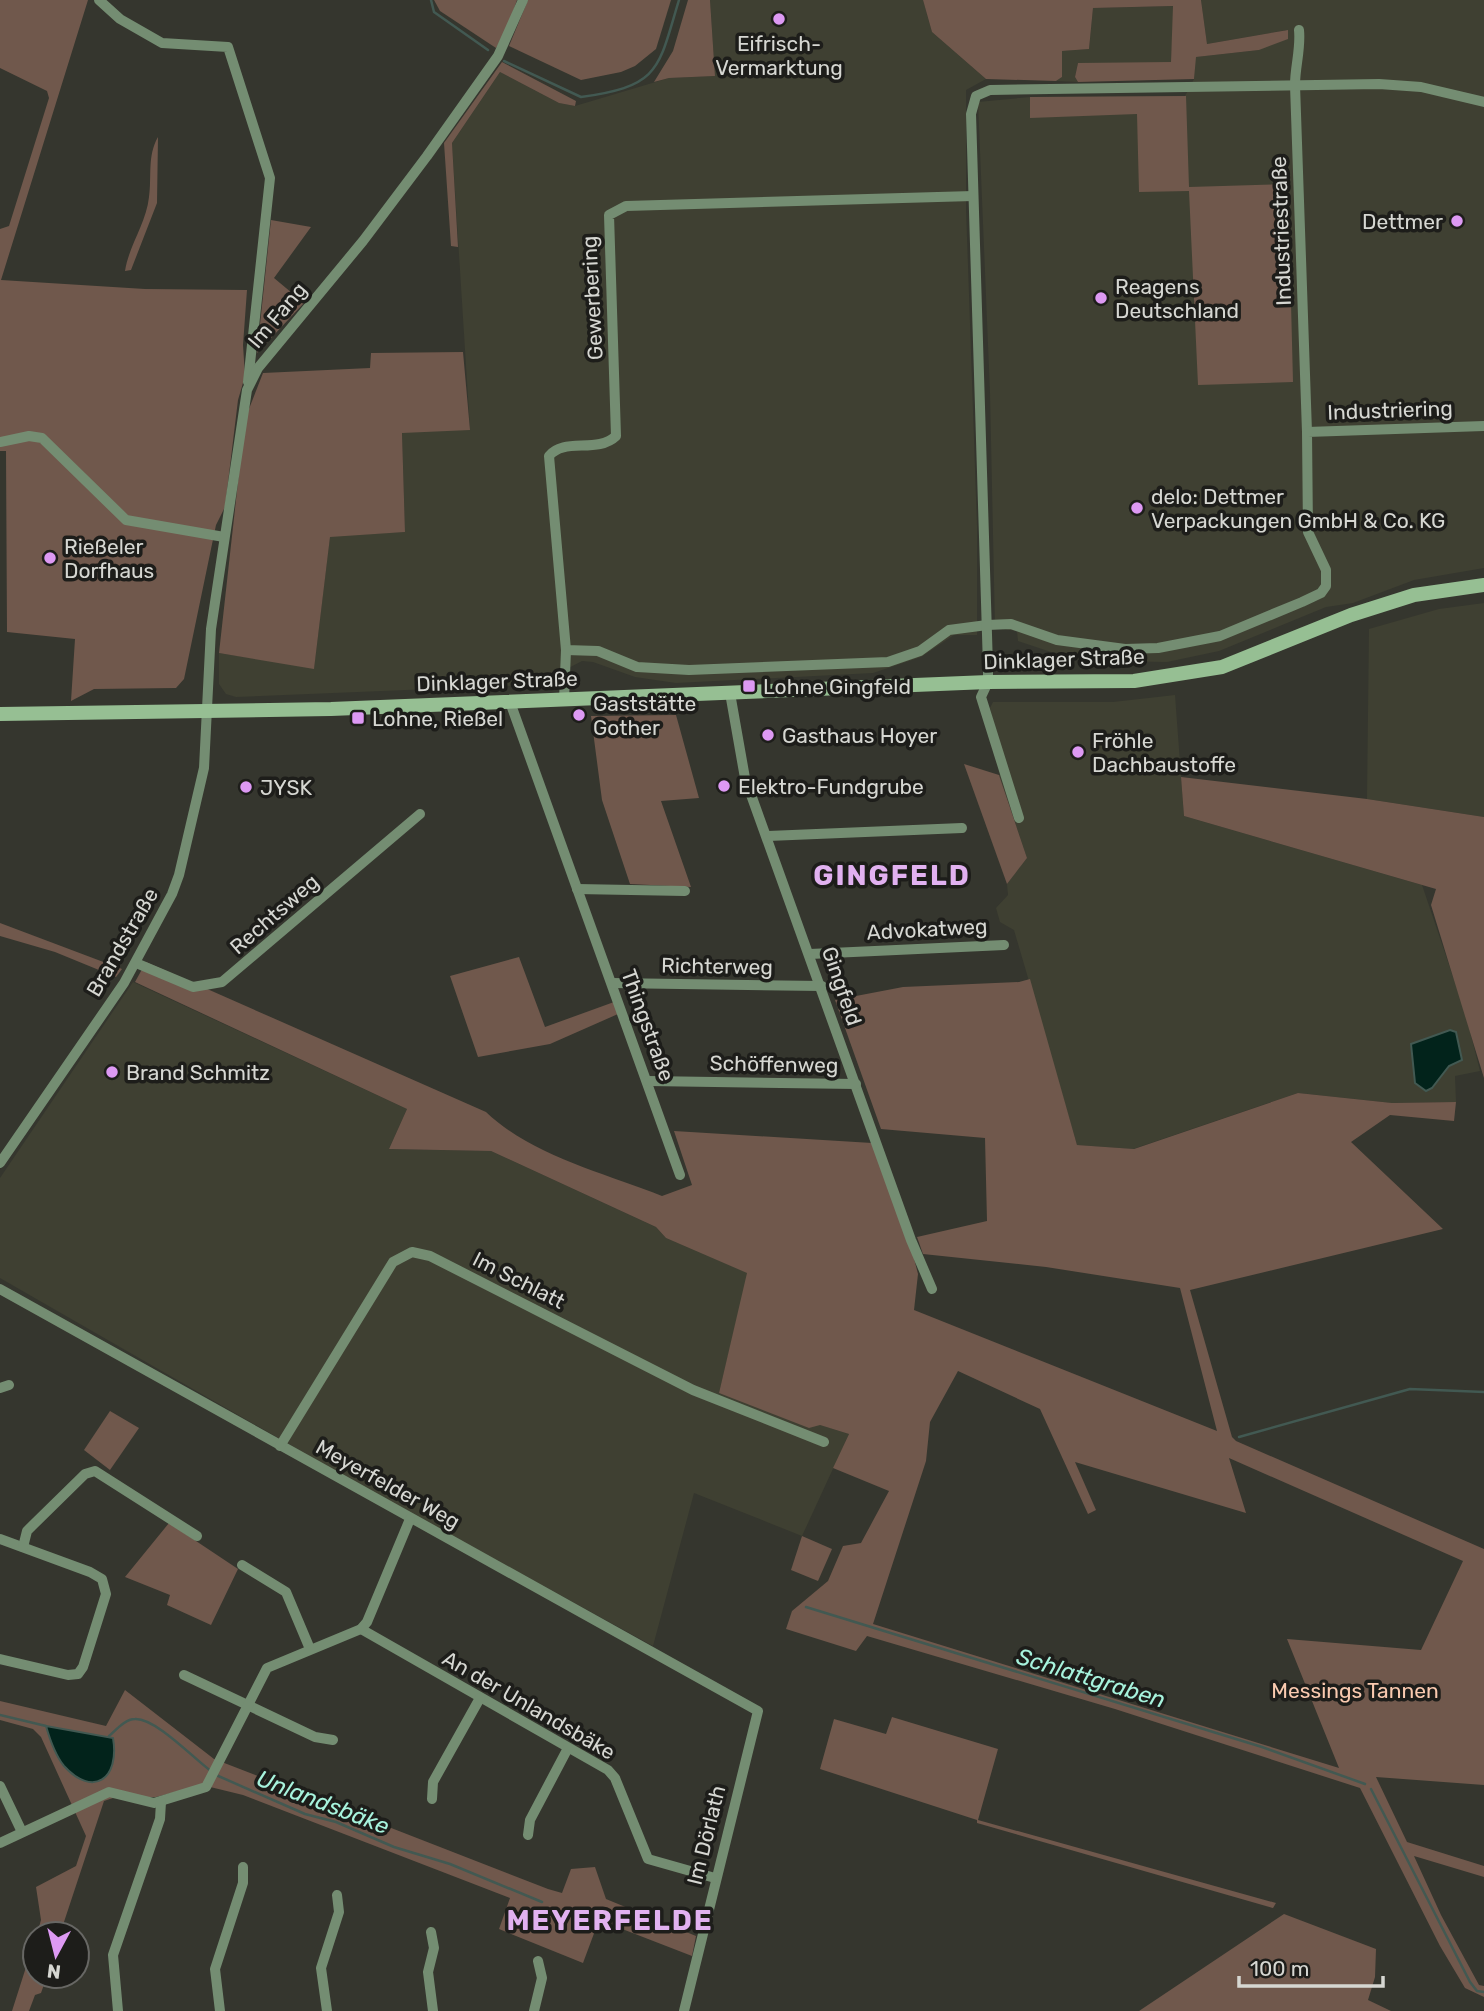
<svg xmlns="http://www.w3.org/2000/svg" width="1484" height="2011" viewBox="0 0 1484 2011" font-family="Rubik,sans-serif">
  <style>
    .built { fill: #3f4032 }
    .green { fill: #70584c; fill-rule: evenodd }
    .water { fill: #02231b; stroke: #425952; stroke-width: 2 }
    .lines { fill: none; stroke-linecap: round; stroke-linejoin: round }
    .stream { stroke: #425952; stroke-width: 2.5 }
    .street { stroke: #748d72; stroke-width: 10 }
    .secondary { stroke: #96bf93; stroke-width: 14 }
    .poi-dot { fill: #dd99f3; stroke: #1d1d1a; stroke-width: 2.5 }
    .labels { text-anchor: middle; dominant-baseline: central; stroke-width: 7; stroke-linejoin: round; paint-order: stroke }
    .poi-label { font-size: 21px; fill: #d6d7d2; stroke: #1d1d1a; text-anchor: start }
    .street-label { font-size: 21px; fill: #d6d7d2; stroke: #1d1d1a }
    .park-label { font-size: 21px; fill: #facab0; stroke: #1d1d1a }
    .water-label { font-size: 23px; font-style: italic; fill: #a7f3dd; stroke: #1d1d1a }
    .district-label { font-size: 28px; font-weight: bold; letter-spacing: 2px; fill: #e1b1f0; stroke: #1d1d1a }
  </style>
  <rect width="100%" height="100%" fill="#35362e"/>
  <g class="built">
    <polygon points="710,0 923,0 932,32 986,79 966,90 966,208 977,526 977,635 954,635 921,657 873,673 676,683 635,677 593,662 582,661 557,674 541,677 530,685 236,697 226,694 219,684 219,653 314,668 330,536 405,532 402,432 470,429 452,143 500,72 559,103 575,106 669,78 715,76"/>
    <polygon points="1201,0 1484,0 1484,568 1414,580 1353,603 1326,607 1219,651 1167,662 1110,661 1051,652 1018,641 1017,631 995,628 990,393 978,102 1030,97 1185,96 1194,79 1195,57 1259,50 1287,30 1207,44"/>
    <polygon points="1174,6 1171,63 1078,63 1075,77 1078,82 1056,81 1062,77 1062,51 1089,49 1093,8"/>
    <polygon points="1484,603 1484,817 1367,799 1369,629 1439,609"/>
    <polygon points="1175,695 1184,816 1422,885 1465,1012 1480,1071 1455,1076 1456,1102 1392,1103 1298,1093 1133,1149 1077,1145 1014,930 1000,922 996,908 1008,895 1007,884 1027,858 999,775 1006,772 990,708 993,702 1113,702"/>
    <polygon points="133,982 407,1109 389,1149 491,1151 656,1227 666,1238 748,1273 719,1393 849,1434 802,1536 694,1493 653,1646 374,1493 0,1278 0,1178"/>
  </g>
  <g class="green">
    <polygon points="0,0 88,0 1,280 145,289 247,290 243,345 245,376 238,400 225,507 216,525 184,679 176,688 94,689 71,701 75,639 7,632 6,451 0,451 0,229 9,226 49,98 47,91 0,68"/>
    <polygon points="434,0 517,0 506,32 496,48 440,11"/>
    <polygon points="528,0 671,0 656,49 635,66 621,72 581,80 509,46"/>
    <polygon points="688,0 710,0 715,76 669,78 654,82 673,51"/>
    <polygon points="923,0 1201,0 1207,44 1288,30 1288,39 1259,50 1196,57 1194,79 1078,82 1075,77 1078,63 1171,62 1173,6 1093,8 1089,49 1062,51 1062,77 1056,81 986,79 932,32"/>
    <polygon points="502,62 576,101 575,106 559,103 500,72 452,143 458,247 451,246 444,143"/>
    <polygon points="1186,96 1189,187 1288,184 1293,382 1198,385 1189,191 1139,192 1137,114 1030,118 1030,97"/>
    <path d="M158 137 157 203 131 270 125 271C129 245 146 224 149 197 152 177 147 156 158 137Z"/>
    <polygon points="271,220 311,227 274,278 304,303 257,353"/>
    <polygon points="463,352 470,430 402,433 405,532 330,537 314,669 219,653 245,419 263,373 370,368 371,353"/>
    <polygon points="676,715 699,798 661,801 691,887 630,884 602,800 591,716"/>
    <polygon points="964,764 999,775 1027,858 1007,884"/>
    <polygon points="1181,777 1367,799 1484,817 1484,1078 1431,905 1436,889 1184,816"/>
    <polygon points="0,923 122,969 116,977 55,952 0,936"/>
    <polygon points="519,957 545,1027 614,1002 618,1014 550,1044 478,1057 450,976"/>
    <path d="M146 962 486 1112C532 1156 604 1173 662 1196L692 1185 674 1131 872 1143 909 1239 918 1274 914 1310 1217 1431 1180 1288 1046 1267 923 1254 917 1237 987 1221 985 1138 881 1129 835 1000 903 987 1019 982 1030 979 1077 1145 1134 1149 1298 1093 1392 1103 1456 1102 1454 1121 1390 1115 1351 1142 1443 1229 1190 1290 1232 1437 1236 1441 1484 1549V1785L1376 1777 1407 1842 1484 1866V1877L1414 1856 1441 1915 1479 1985 1484 1986V1997L1465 1988 1440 1946 1360 1788 1115 1709 867 1636 856 1651 786 1629 792 1611 828 1581 843 1546 861 1543 889 1491 833 1468 849 1434 820 1425 809 1428 719 1393 747 1273 666 1238 656 1227 491 1151 389 1149 407 1109 135 982ZM958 1371 1040 1409 1088 1514 1096 1510 1075 1462 1246 1513 1229 1458 1463 1561 1421 1650 1287 1639 1339 1768 873 1624 926 1461 930 1422Z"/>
    <polygon points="110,1411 139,1428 110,1470 84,1450"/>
    <polygon points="169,1523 238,1569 211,1625 167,1605 170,1595 125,1577"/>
    <polygon points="802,1536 832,1549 818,1581 791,1570"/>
    <path d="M125 1690 214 1759 548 1889 562 1893 571 1869 595 1867 606 1899 696 1936 692 1956 599 1920 583 1963 499 1929 510 1898 243 1795 202 1785 156 1797 113 1798 104 1801 60 1934H37L41 1920 36 1887 76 1866 86 1836 41 1737 33 1729 0 1720V1701L106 1726ZM47 1727 113 1738 66 1768 53 1747Z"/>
    <polygon points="892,1717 998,1749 978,1820 1276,1903 1273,1908 977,1823 977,1820 820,1769 834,1719 886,1734"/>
    <polygon points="1284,1914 1376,1949 1375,1977 1368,2000 1391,2011 1139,2011"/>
    <polygon points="35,1939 35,1976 47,1976 41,1993 35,1995 29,2011 12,2011"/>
  </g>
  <g class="water">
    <polygon points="1450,1030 1456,1032 1462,1060 1449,1066 1432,1088 1426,1091 1415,1083 1411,1044"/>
    <path d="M46 1726 113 1738C120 1779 93 1798 64 1766 55 1755 50 1740 46 1726Z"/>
  </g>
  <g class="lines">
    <g class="stream">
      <polyline points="431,0 434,12 488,50"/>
      <path d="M504 61 581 97C661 86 658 69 679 0"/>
      <polyline points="1239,1437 1410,1389 1484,1392"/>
      <polyline points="806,1607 1262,1747 1365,1784"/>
      <polyline points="0,1715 46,1726"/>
      <path d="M109 1736C116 1730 125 1719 135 1719 156 1718 194 1759 211 1771"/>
      <polyline points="216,1775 305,1814 336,1822 394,1847 450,1864 542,1902"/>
      <polyline points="1371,1789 1470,1982 1477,1991 1484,1992"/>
      <polyline points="606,1915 650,1930"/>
    </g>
    <g class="street">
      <polyline points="99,0 120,19 162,43 228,47 270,178 248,382"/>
      <path d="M1299 30C1301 49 1295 66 1295 85L1307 432"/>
      <path d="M973 196 626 206 609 215 616 436C597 454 564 437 549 456L566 650 598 651 637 667 689 670 888 662 920 651 949 630 987 625 1011 624 1057 640 1125 649 1158 648 1220 636 1302 602 1321 593 1326 586V570L1308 532 1307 432 1484 426"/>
      <polyline points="0,442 29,436 42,438 126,520 224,537"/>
      <polyline points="730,693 745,778 911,1240 932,1289"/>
      <polyline points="564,700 566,650"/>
      <polyline points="510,702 680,1175"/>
      <polyline points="1019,818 981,697 988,682 988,667 971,114 976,96 990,90 1379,84 1421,87 1484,102"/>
      <polyline points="768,836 962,828"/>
      <polyline points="577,889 685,891"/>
      <polyline points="810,954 1004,945"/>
      <polyline points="136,963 193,987 222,982 420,814"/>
      <polyline points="612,983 822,986"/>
      <polyline points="648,1081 856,1084"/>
      <polyline points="0,1163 124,983 172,894 179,875 204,768 211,629 247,390 258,368 363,241 427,156 498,56 523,0"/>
      <polyline points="0,1289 758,1711 684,2011"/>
      <polyline points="0,1388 9,1385"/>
      <polyline points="280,1446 393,1262 412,1252 430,1256 693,1390 824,1442"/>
      <polyline points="0,1539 90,1572 102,1579 106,1594 83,1667 78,1674 68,1675 0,1659"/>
      <polyline points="23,1547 27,1531 34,1524 85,1474 95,1471 197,1536"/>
      <polyline points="242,1565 286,1592 310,1649"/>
      <polyline points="361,1629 608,1770 615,1778 648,1859 715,1878"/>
      <polyline points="184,1675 315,1737 333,1740"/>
      <polyline points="0,1786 22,1832"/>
      <polyline points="432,1799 433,1782 480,1698"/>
      <polyline points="528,1835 530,1820 568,1748"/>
      <polyline points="0,1843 109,1792 154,1803 206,1787 267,1668 361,1629 367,1622 410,1519"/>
      <polyline points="431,1932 434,1948 428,1972 433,2011"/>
      <polyline points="118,2011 113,1955 160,1819 161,1802"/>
      <polyline points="220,2011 215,1969 243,1883 243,1867"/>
      <polyline points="327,2011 321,1968 339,1912 337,1895"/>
      <polyline points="534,2011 542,1978 538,1961"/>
    </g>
    <polyline class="secondary" points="0,714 331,709 988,682 1134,681 1222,667 1351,615 1414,595 1484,585"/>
  </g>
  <g class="poi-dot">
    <circle cx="779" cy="19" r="7"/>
    <circle cx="1457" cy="221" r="7"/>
    <circle cx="1101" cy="298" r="7"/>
    <circle cx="1137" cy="508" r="7"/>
    <circle cx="50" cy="558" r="7"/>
    <rect x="742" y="679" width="14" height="14" rx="3.5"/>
    <circle cx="579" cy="715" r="7"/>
    <rect x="351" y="711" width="14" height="14" rx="3.5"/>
    <circle cx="768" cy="735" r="7"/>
    <circle cx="1078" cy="752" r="7"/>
    <circle cx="724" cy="786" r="7"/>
    <circle cx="246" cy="787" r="7"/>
    <circle cx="112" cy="1072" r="7"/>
  </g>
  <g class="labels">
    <g class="poi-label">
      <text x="779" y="43" text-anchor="middle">Eifrisch-<tspan x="779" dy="24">Vermarktung</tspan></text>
      <text x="1443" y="221" text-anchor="end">Dettmer</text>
      <text x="1115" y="286">Reagens<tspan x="1115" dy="24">Deutschland</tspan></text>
      <text x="1151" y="496">delo: Dettmer<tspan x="1151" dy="24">Verpackungen GmbH &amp; Co. KG</tspan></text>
      <text x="64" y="546">Rießeler<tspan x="64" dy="24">Dorfhaus</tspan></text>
      <text x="763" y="686">Lohne Gingfeld</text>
      <text x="593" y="703">Gaststätte<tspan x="593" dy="24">Gother</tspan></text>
      <text x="372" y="718">Lohne, Rießel</text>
      <text x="782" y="735">Gasthaus Hoyer</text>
      <text x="1092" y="740">Fröhle<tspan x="1092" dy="24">Dachbaustoffe</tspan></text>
      <text x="738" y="786">Elektro-Fundgrube</text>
      <text x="260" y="787">JYSK</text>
      <text x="126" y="1072">Brand Schmitz</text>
    </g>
    <g class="street-label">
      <text transform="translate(1281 231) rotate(-92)">Industriestraße</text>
      <text transform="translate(592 298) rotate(-93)">Gewerbering</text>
      <text transform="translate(277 315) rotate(-50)">Im Fang</text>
      <text transform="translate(1390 410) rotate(-2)">Industriering</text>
      <text transform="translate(1064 659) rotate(-2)">Dinklager Straße</text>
      <text transform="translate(497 681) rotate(-2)">Dinklager Straße</text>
      <text transform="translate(274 914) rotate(-41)">Rechtsweg</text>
      <text transform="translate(927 929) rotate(-3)">Advokatweg</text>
      <text transform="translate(122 942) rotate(-60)">Brandstraße</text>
      <text transform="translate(717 966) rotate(1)">Richterweg</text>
      <text transform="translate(842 986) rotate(71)">Gingfeld</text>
      <text transform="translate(648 1025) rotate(70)">Thingstraße</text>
      <text transform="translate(774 1064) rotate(1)">Schöffenweg</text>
      <text transform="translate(519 1280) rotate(27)">Im Schlatt</text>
      <text transform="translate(388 1484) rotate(29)">Meyerfelder Weg</text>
      <text transform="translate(529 1705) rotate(30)">An der Unlandsbäke</text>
      <text transform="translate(706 1835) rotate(-76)">Im Dörlath</text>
    </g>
    <g class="park-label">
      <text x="1355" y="1690">Messings Tannen</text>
    </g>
    <g class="water-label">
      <text transform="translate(1091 1678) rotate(17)">Schlattgraben</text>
      <text transform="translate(323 1802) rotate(21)">Unlandsbäke</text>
    </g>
    <g class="district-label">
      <text x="892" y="875">GINGFELD</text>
      <text x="610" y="1920">MEYERFELDE</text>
    </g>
  </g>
  <g transform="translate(56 1955) rotate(187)"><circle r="33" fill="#1d1d1a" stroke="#676764" stroke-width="2"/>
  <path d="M0-5L12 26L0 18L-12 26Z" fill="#dd99f3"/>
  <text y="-10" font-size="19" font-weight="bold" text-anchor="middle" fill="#d6d7d2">N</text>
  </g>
  <path d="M1239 1976v10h144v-10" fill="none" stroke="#d6d7d2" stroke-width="3.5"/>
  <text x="1250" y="1976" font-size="21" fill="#d6d7d2" stroke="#1d1d1a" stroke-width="5" paint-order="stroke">100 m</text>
</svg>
